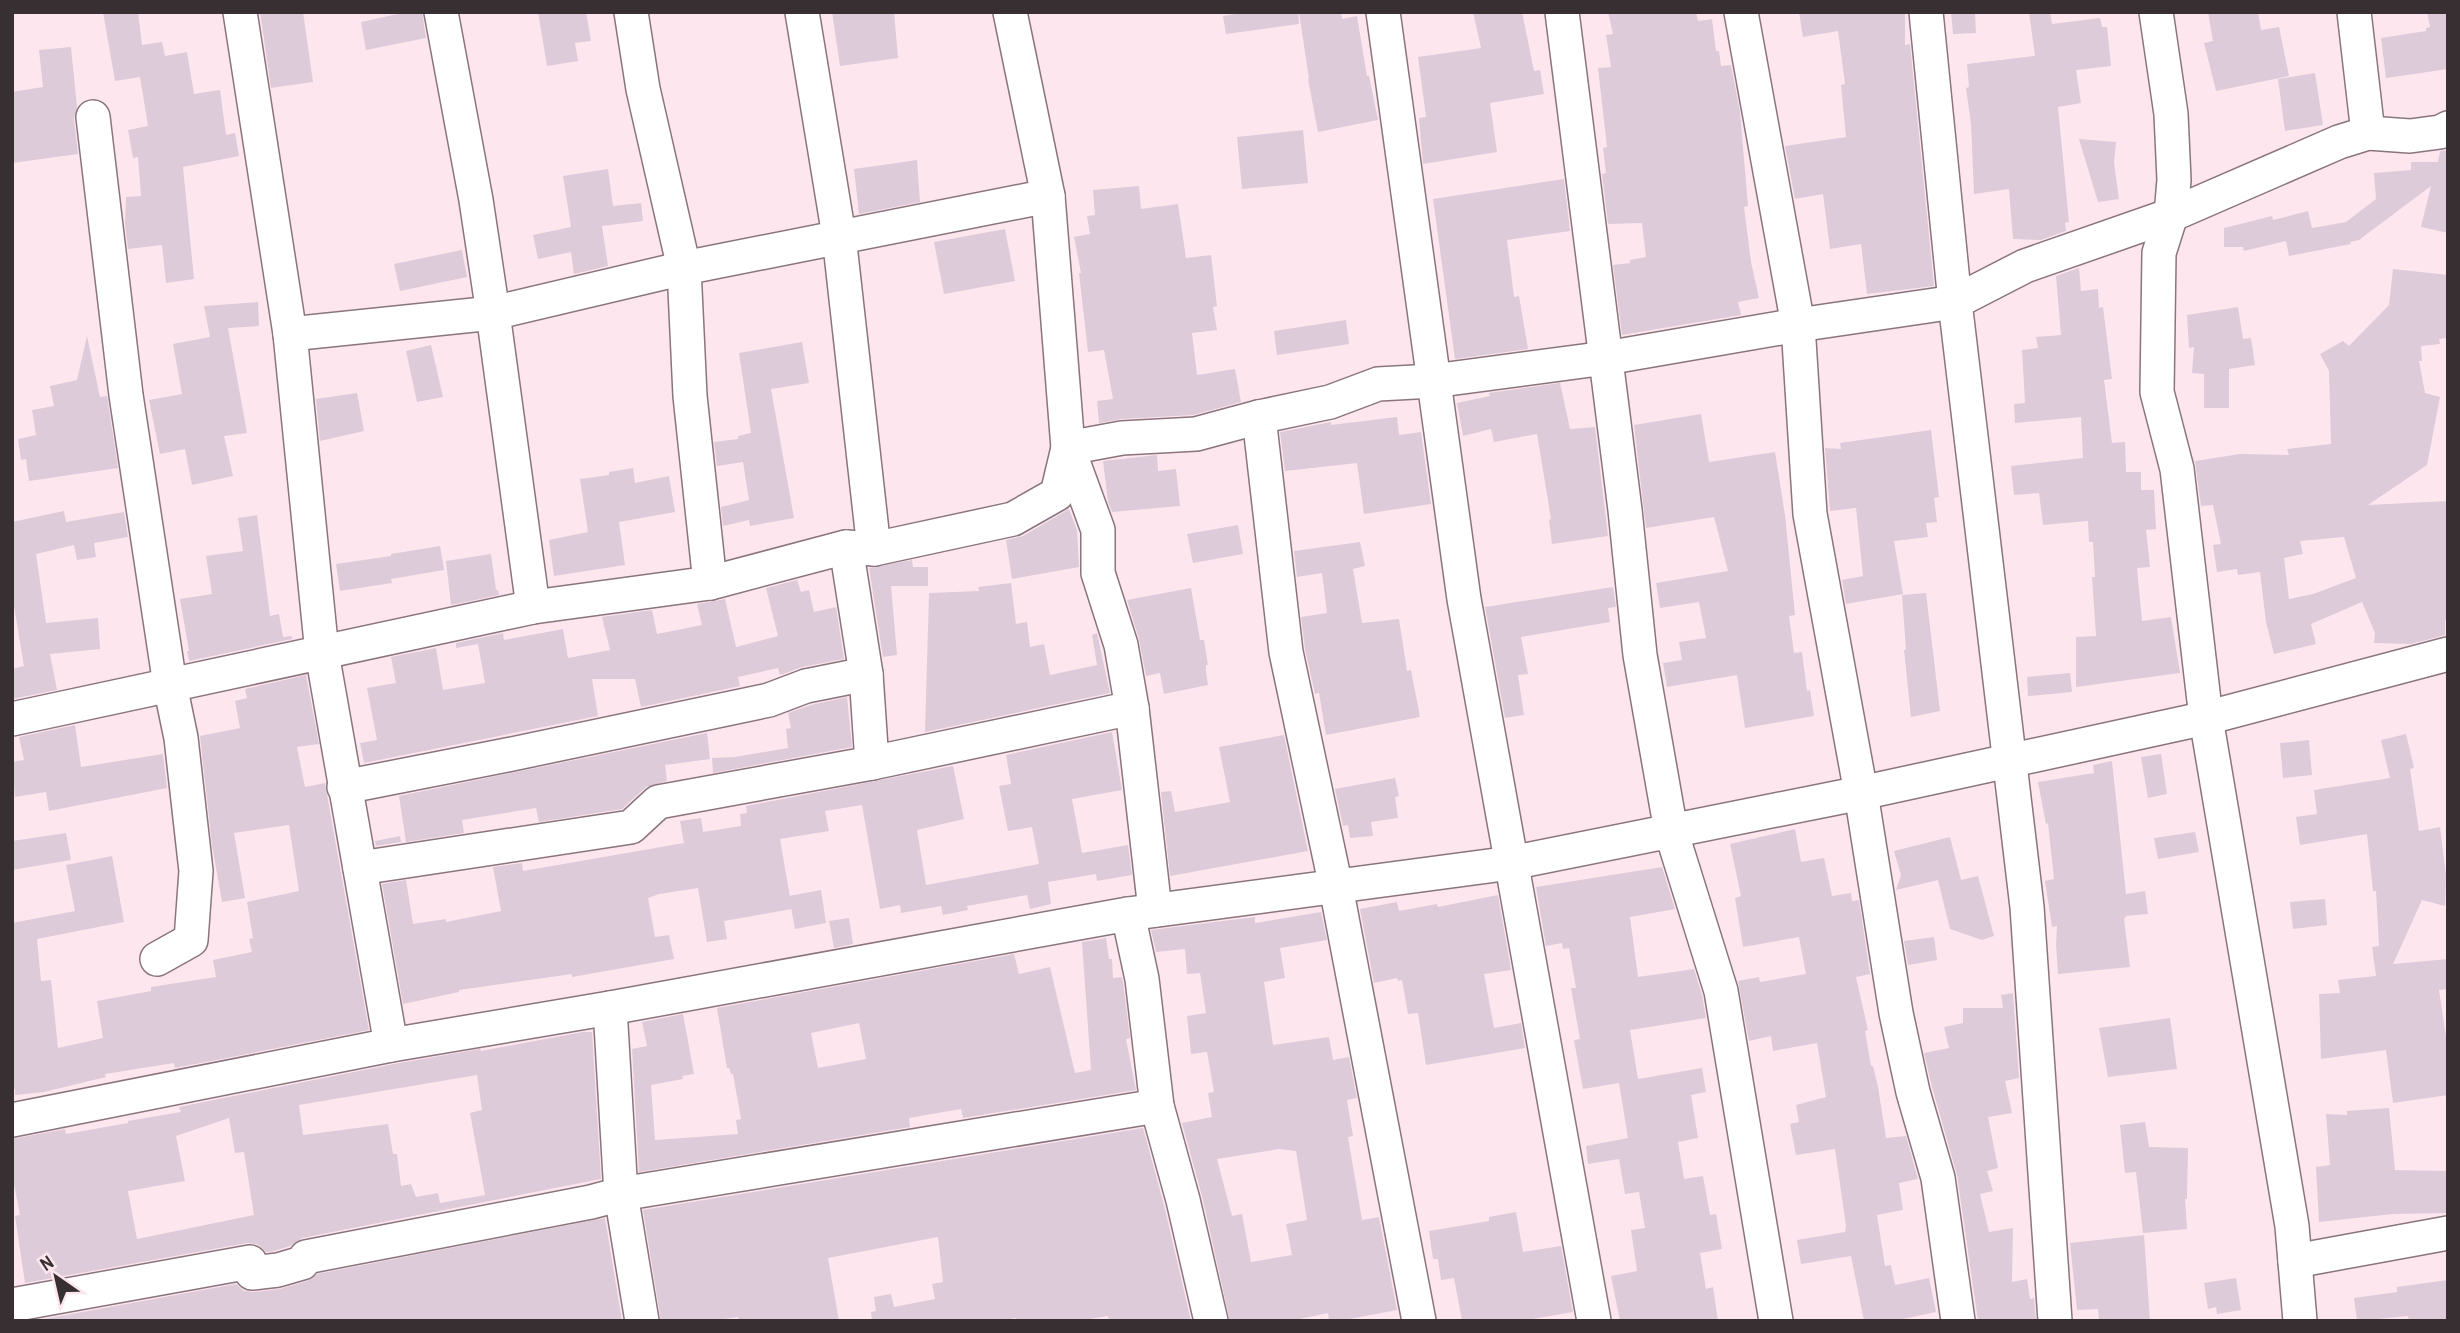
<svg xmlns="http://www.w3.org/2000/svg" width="2460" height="1333" viewBox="0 0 2460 1333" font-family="'Archivo Narrow',sans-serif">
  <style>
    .building { fill: #ddcbd9; fill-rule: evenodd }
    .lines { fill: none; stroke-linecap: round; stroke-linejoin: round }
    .minor-casing { stroke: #8a757d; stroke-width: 36 }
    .minor { stroke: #fff; stroke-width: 33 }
  </style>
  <rect width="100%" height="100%" fill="#fee6ef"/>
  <g class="building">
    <polygon points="103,12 138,12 142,45 162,42 165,56 187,52 194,94 220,90 226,135 235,133 239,156 183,167 194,279 166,283 162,245 128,249 125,224 126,197 141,196 138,157 133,158 128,130 148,126 140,77 115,81"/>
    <polygon points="260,12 303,12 313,82 271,88"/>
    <polygon points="407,12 422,12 426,38 366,50 361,22"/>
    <polygon points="538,12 586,12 591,41 575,43 578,61 547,66"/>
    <polygon points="832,12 894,12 898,58 840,66"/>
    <polygon points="1247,12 1298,12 1299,24 1226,34 1223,16"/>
    <polygon points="1299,12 1341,12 1342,19 1357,16 1367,76 1369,76 1378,120 1318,132 1308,79 1309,79"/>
    <polygon points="1473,12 1522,12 1534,71 1540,70 1544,94 1490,103 1497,152 1423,164 1419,118 1426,117 1418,57 1481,48"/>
    <polygon points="1608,12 1696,12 1698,21 1712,19 1716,51 1719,51 1721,66 1731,65 1740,112 1748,206 1744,207 1751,262 1759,298 1738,302 1741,315 1622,335 1613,265 1630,263 1630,260 1646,257 1642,223 1608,224 1602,174 1606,173 1603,148 1607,147 1598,68 1611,67 1606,35 1613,34"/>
    <polygon points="1799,12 1905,12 1905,45 1910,44 1934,286 1867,294 1861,244 1830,249 1823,194 1795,199 1785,146 1846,137 1841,85 1845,84 1838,31 1803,37"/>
    <polygon points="1951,12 1975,12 1976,33 1953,34"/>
    <polygon points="2029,12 2050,12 2052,24 2100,18 2102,27 2107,27 2111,66 2076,70 2081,103 2058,107 2069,222 2065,223 2066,231 2041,240 2013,239 2009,189 1974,194 1971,124 1966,88 1969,87 1967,64 2035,56"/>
    <polygon points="2208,12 2258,12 2261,30 2279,27 2289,76 2216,91 2204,43 2213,41"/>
    <polygon points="2427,12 2448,12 2448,69 2386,78 2381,38 2426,31 2426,28 2430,27"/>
    <polygon points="71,47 77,107 74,119 78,154 12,163 12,92 43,87 39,50"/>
    <polygon points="2315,73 2323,125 2285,131 2278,79"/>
    <polygon points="1303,130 1308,183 1242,189 1237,137"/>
    <polygon points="2079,139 2116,142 2114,163 2119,199 2098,202"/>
    <polygon points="2448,150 2448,233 2421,227 2431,186 2359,240 2350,242 2351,244 2289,256 2286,241 2244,251 2243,247 2224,247 2224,228 2272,216 2273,220 2308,211 2312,228 2346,222 2376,199 2374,173 2411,170 2411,162 2438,162 2440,151"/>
    <polygon points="917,160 920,202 859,214 854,169"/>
    <polygon points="608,169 613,206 641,203 643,221 602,226 608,266 574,274 571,252 538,259 533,235 571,227 563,176"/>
    <polygon points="1564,179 1570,231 1507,240 1514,297 1519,296 1528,349 1455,359 1433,199"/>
    <polygon points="1139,186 1141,209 1178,204 1186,258 1211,255 1217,306 1213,307 1217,330 1192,333 1197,375 1235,369 1241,402 1193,415 1121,419 1099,423 1097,401 1113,399 1104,350 1088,352 1079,273 1081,273 1074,237 1090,234 1087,216 1095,215 1093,190"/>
    <polygon points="1005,229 1015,281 944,294 934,242"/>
    <polygon points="462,250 467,277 400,291 394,264"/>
    <polygon points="2079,268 2081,291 2098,289 2099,308 2103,307 2112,379 2104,380 2112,443 2125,442 2126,472 2141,472 2141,490 2154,490 2156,529 2146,530 2150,567 2137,568 2142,621 2171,617 2180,673 2076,687 2076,637 2096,636 2092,577 2095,577 2093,542 2089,542 2088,521 2043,525 2039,493 2014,495 2011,466 2083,458 2081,417 2015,423 2014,404 2025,403 2022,350 2038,348 2036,337 2061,335 2056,276"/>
    <path d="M2393 269 2448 275V338L2439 339 2440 344 2421 346 2422 361H2419L2425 393 2440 397 2427 465 2368 505 2448 501V620H2445V635L2411 644 2374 643 2375 633 2362 602 2311 624 2316 644 2274 654 2266 622 2260 572 2238 575 2237 569 2217 572 2213 545 2221 544 2213 505 2201 506 2195 461 2240 454 2289 455 2287 449 2331 444 2329 371 2320 354 2343 341 2349 346 2389 305ZM2344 537 2356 578 2313 594 2289 599 2284 558 2303 554 2300 541Z"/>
    <polygon points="258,302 259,326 228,328 247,433 224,436 233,476 192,485 185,449 160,454 149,400 182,394 173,344 210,337 204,306"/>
    <polygon points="2238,307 2243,339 2251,338 2255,365 2229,369 2229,408 2204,408 2204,374 2192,373 2194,347 2189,348 2187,315"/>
    <polygon points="1346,320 1349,344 1277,355 1274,331"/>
    <polygon points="87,336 100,397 107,396 118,468 29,481 26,459 21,460 18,439 36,435 32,410 54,406 50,386 77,380"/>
    <polygon points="802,342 809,383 771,389 794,518 750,526 749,520 723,526 721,507 749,500 743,462 717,466 714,442 738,439 738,436 751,433 739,353"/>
    <polygon points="431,345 443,397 417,402 406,351"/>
    <polygon points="1560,383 1570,429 1595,427 1608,536 1552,544 1549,520 1551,519 1537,434 1494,442 1491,429 1463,436 1457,403 1490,396 1489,393"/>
    <polygon points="357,393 364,431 320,441 316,399"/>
    <polygon points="1701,414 1709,462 1775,452 1785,515 1795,615 1789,616 1794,653 1802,652 1807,691 1810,690 1814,716 1745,728 1737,675 1667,687 1663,663 1682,660 1679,642 1706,638 1699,602 1660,608 1656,583 1728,571 1714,517 1646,528 1634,425"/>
    <polygon points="1397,417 1399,435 1421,432 1431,504 1364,514 1357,463 1285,471 1280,432 1331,422 1331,425"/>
    <polygon points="1931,430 1939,497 1934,498 1937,522 1926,523 1928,537 1894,541 1903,594 1846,604 1842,580 1863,576 1856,508 1830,511 1825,448 1841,449 1840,443"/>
    <polygon points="1157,455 1158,471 1176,469 1180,506 1112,512 1108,502 1103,461"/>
    <polygon points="633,468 635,483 669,476 675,512 619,522 625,565 554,576 549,540 588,532 580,479 609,475 609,472"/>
    <polygon points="1069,509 1077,530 1079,567 1012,579 1006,540 1023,536"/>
    <polygon points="64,511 66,522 124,512 128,537 94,543 96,557 77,560 74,545 36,554 46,623 98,618 100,649 50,654 57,690 12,699 12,669 24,666 12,594 12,522"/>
    <polygon points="257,515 270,616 279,614 283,637 292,636 292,639 189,661 187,651 189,651 180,599 212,594 206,556 243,551 238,518"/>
    <polygon points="1238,525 1243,554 1193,563 1187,534"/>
    <polygon points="1360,542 1365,566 1353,569 1362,623 1399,619 1407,671 1411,670 1420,717 1326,735 1319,693 1315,694 1305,649 1301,617 1327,613 1322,573 1297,577 1294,551"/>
    <polygon points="440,546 444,570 391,579 392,583 340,591 336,564 391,556 391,554"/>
    <polygon points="491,554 496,590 498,590 499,595 451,605 446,561"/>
    <polygon points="912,560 913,567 928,567 928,586 891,586 897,655 883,657 869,568"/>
    <polygon points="797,580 801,592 809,590 814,612 836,607 844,659 802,667 780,675 778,668 738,677 740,686 641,707 635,679 592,679 598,716 364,763 360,743 377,740 367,688 396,683 391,657 436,648 443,690 485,683 478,644 456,648 456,643 503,633 504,640 563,629 568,658 610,650 602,617 652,610 657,634 702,625 697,604 725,599 736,647 778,636 766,588"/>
    <polygon points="1011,583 1016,624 1027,622 1030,647 1044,644 1050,675 1097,665 1092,635 1097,633 1110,693 925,732 929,593 979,591 978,587"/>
    <polygon points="1613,587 1616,607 1608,608 1610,622 1521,637 1528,674 1518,675 1524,715 1505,718 1485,607"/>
    <polygon points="1191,588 1200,640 1204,640 1208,665 1206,665 1206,672 1208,685 1164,694 1160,673 1146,676 1139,639 1127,600"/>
    <polygon points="1926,593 1940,711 1911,717 1904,650 1906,650 1902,595"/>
    <polygon points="2070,673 2072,692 2028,696 2027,677"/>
    <polygon points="306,675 319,744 297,747 305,787 325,783 369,1030 175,1068 174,1063 105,1074 106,1077 44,1092 15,1095 15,1089 12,1089 12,923 75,911 66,865 112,856 124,922 37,939 41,981 51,980 58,1048 103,1038 97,1001 151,991 151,987 216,977 213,960 252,952 249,939 253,938 247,902 299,891 289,825 234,833 245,898 222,902 212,845 200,736 240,728 235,701 247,698 245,689"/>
    <polygon points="847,697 852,747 713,773 712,758 735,757 788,748 786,729 791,728 788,713 811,705"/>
    <polygon points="75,725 81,767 163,754 167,788 49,811 46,792 15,797 12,762 24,760 19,737"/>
    <polygon points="1112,732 1122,790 1072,799 1082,853 1128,845 1132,875 1097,881 1096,874 1048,882 1051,904 1030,909 1027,895 967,906 968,910 943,915 941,906 901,913 900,905 880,909 862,805 825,811 829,831 780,839 792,909 724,921 727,939 707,942 698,888 659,894 648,898 655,937 669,935 674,959 572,977 572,974 459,990 459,992 403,1004 382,884 406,880 413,924 446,919 446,922 501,911 493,867 522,863 523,871 684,843 680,821 701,818 703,832 741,826 740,814 747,813 746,806 953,766 964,819 917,830 926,885 1039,864 1032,827 1008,831 999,786 1011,784 1006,755"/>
    <polygon points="707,733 710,759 665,765 667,781 646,787 622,809 539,822 536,808 462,820 464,833 406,842 399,796"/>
    <polygon points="2406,734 2414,768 2410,769 2419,831 2440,827 2446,876 2445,906 2422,900 2393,964 2448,959 2448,989 2439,990 2448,1050 2448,1095 2393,1103 2386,1050 2321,1059 2319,994 2340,993 2338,980 2376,976 2372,947 2379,946 2376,891 2373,891 2367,834 2300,845 2296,817 2317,814 2314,790 2390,778 2381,740"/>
    <polygon points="1284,735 1308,851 1170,876 1161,792 1171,791 1175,812 1230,802 1219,747"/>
    <polygon points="2309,740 2312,775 2283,778 2280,743"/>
    <polygon points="2161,754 2167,794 2148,798 2141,757"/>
    <polygon points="2112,761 2126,894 2145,891 2148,914 2126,916 2124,919 2130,967 2058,974 2056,944 2057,926 2052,927 2045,881 2054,879 2048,823 2046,824 2038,782 2094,773 2093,765"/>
    <polygon points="1395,778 1399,796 1395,797 1398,818 1371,822 1373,836 1350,838 1348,825 1343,826 1335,789"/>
    <polygon points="1795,829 1801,862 1824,858 1832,896 1851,893 1852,901 1859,900 1870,974 1856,977 1868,1030 1865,1031 1871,1066 1873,1066 1878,1087 1886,1138 1906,1136 1918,1179 1899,1183 1903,1210 1877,1215 1885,1266 1891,1265 1895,1285 1929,1278 1936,1312 1894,1321 1864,1321 1851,1256 1801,1264 1797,1240 1845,1232 1846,1226 1835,1149 1796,1155 1790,1124 1799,1122 1796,1105 1826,1097 1817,1043 1773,1051 1771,1036 1749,1041 1738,981 1759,977 1760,982 1806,974 1799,937 1743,947 1735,898 1741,896 1730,844"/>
    <polygon points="2195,832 2199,852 2158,859 2154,838"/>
    <polygon points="66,833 71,860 12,870 12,841"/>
    <polygon points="400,836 401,842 376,846 375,841"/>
    <polygon points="1950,837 1961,880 1978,876 1994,936 1982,940 1950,929 1938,880 1896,890 1901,875 1894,851"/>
    <polygon points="1662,867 1675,909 1630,917 1638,977 1694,969 1702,995 1706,1018 1630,1030 1638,1079 1702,1068 1706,1092 1691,1095 1698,1138 1678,1142 1684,1179 1703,1176 1710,1215 1716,1214 1722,1249 1700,1253 1706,1289 1713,1287 1718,1321 1620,1321 1611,1276 1637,1271 1631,1230 1645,1228 1639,1192 1625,1194 1619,1159 1588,1164 1586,1146 1628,1138 1619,1083 1583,1089 1574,1040 1580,1039 1571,988 1576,988 1569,948 1563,949 1562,943 1546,946 1539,905 1536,887"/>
    <polygon points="821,890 826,923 795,929 789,896"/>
    <polygon points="1498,895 1511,970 1484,974 1494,1028 1521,1023 1525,1048 1426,1065 1418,1013 1408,1014 1402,980 1398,981 1397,978 1374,983 1360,909 1397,902 1399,911 1437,904 1438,907"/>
    <polygon points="2325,899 2327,925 2293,929 2290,902"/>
    <path d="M1321 912 1327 940 1280 948 1285 978 1264 982 1273 1045 1329 1037 1333 1060 1349 1057 1357 1098 1347 1100 1353 1136 1348 1137 1362 1220 1379 1217 1397 1310 1339 1321H1329L1328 1313 1290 1321H1230L1202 1196 1182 1123 1212 1117 1208 1093 1214 1092 1207 1052 1191 1054 1187 1016 1206 1013 1200 973 1187 974 1185 949 1156 952 1151 930 1255 917V923ZM1279 1149 1296 1151 1307 1220 1286 1224 1292 1255 1251 1262 1242 1214 1232 1216 1217 1159Z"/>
    <polygon points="849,918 853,944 834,948 829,921"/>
    <polygon points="1934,937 1937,960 1908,965 1904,941"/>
    <path d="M1106 938 1109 959H1112L1113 978 1122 977 1123 982 1130 1038 1126 1039 1136 1090 963 1118 961 1109 909 1118 910 1127 639 1172 632 1049 647 1046 642 1022 683 1014 694 1074 682 1076 683 1079 651 1085 655 1140 738 1134 736 1120 741 1119 733 1074H731L729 1068H727L717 1008 1014 954 1019 974 1050 967 1075 1073 1091 1070 1082 942ZM859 1023 866 1059 818 1068 811 1033Z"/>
    <polygon points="2013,993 2019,1078 2005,1081 2012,1113 1988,1117 1998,1168 1987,1171 1993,1191 1980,1194 1989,1232 2013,1228 2012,1282 2027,1279 2030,1299 2034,1298 2036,1321 1978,1321 1957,1175 1932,1087 1924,1053 1949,1048 1944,1027 1963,1023 1963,1008 2003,1008 2001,995"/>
    <polygon points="2170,1018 2177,1069 2108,1077 2099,1028"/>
    <path d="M583 1032H592L601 1179 302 1238 290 1246 274 1251 266 1252 257 1244 247 1243 25 1283 15 1216 20 1215 12 1174V1139L65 1129 66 1134 128 1123V1121L181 1112 179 1107 394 1064 480 1049 481 1051ZM477 1075 482 1110 470 1113 485 1195 440 1203 438 1193 416 1197 411 1184 401 1186 397 1154H393L388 1124 303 1135 299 1105ZM229 1118 235 1153 244 1152 254 1215 137 1239 128 1191 185 1181 176 1136Z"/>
    <polygon points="2389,1108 2395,1170 2448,1171 2448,1213 2393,1214 2319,1222 2316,1167 2330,1165 2326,1114 2347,1115 2347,1111"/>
    <polygon points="2145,1122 2149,1147 2188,1148 2187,1199 2185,1199 2187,1229 2143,1233 2136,1172 2125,1173 2120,1125"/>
    <polygon points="1143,1128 1164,1205 1191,1321 1109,1321 1108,1316 1077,1321 1016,1321 1016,1318 996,1321 872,1321 871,1312 876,1311 874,1297 891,1294 894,1307 935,1299 932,1284 943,1282 938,1237 828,1258 839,1321 739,1321 738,1317 709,1321 661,1321 643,1210"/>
    <polygon points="1516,1212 1523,1252 1561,1246 1573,1312 1521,1321 1462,1321 1454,1278 1441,1280 1438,1259 1433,1259 1429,1231 1489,1221 1489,1217"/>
    <polygon points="605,1218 622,1321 33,1321 236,1284 244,1291 254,1292 280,1289 307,1281 317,1274"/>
    <polygon points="2144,1235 2150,1321 2099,1321 2098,1309 2077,1310 2070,1243"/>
    <polygon points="2236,1278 2241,1310 2217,1314 2216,1307 2208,1309 2204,1283"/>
    <polygon points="2448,1280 2448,1321 2409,1321 2408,1316 2357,1321 2354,1298 2397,1292 2397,1287"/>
  </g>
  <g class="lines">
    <g class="minor-casing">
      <g id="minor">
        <polyline points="240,12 290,334 322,653 391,1045"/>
        <polyline points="441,12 476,200 493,313 533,607"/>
        <polyline points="631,12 643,89 684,268 690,396 710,583"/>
        <polyline points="802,12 839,236 874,549"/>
        <polyline points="1010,12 1048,196 1068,448 1098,530 1098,573 1121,645 1132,708 1155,910"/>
        <polyline points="1383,12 1464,599 1594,1321"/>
        <polyline points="1562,12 1625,510 1640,655 1671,831 1721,991 1776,1321"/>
        <polyline points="1741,12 1798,325 1810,514 1861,793 1896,1013 1913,1092 1938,1178 1958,1321"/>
        <polyline points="1926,12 1955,302 2027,907 2055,1321"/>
        <polyline points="2156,12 2171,114 2174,180 2171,215 2159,253 2157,392 2177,469 2206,718 2292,1226 2300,1321"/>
        <polyline points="2354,12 2368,133"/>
        <polyline points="93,117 126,395 170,685 181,738 196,871 191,940 157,959"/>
        <polyline points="290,334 493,313 684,268 1048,196"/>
        <polyline points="1259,417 1286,652 1336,887 1419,1321"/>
        <polyline points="846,547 866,674 872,763"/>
        <polyline points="12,719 533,607 710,583 846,547 874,549 1013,519 1057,494 1068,448 1122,438 1196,434 1259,417 1330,402 1378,384 1433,381 1606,358 1798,325 1955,302 2025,266 2171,215 2339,142 2368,133 2410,136 2440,132 2448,128"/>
        <polyline points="344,787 507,755 769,700 806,686 866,674"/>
        <polyline points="360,868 631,827 658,802 872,763 1132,708"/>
        <polyline points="1128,914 1142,979 1157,1106 1183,1200 1211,1321"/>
        <polyline points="610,1008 621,1194 642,1321"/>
        <polyline points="12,1120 391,1045 610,1008 1128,914 1511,863 1861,793 2206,718 2448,654"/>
        <polyline points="2295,1261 2448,1233"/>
        <polyline points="12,1305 250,1262 252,1273 278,1270 302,1263 306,1257 591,1202 621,1194 1157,1106"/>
      </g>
    </g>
    <use href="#minor" class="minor"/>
  </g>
  <rect width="2460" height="1333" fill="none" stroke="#382f32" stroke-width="28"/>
  <g transform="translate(56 1277) rotate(326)" stroke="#fee6ef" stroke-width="5" paint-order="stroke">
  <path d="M0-5L12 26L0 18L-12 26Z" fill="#382f32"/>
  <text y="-10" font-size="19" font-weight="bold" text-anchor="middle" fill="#382f32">N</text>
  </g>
</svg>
